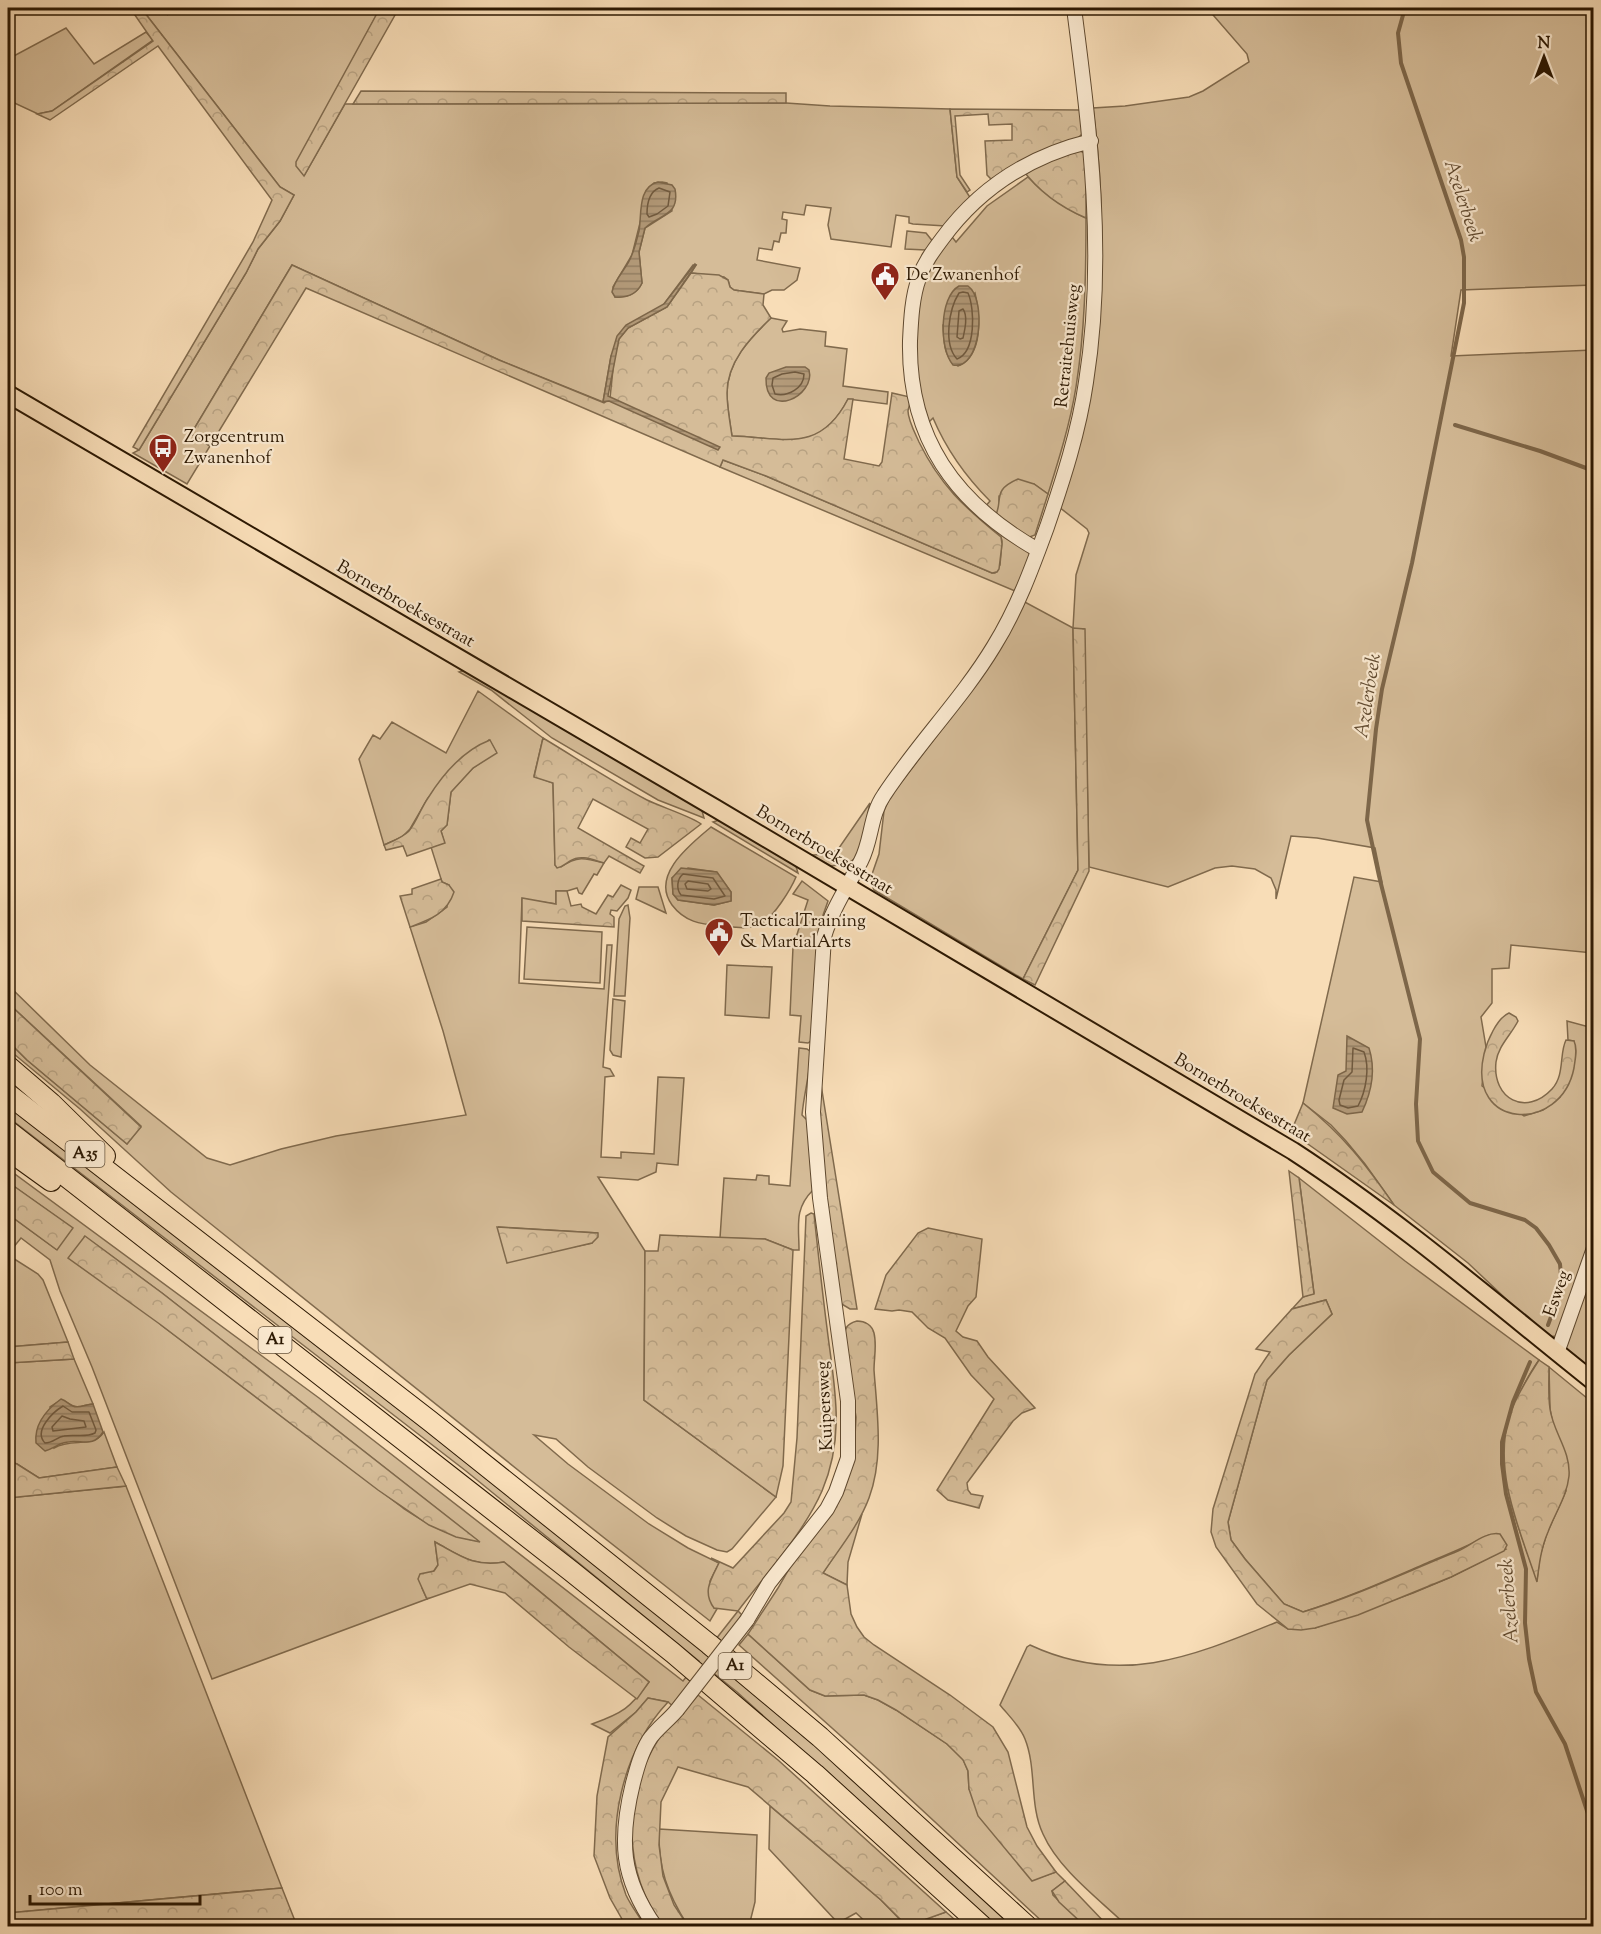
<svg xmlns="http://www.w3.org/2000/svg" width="1601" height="1934" viewBox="0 0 1601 1934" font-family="'Sorts Mill Goudy',serif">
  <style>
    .grass { fill: #d5bc98; stroke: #806a4d; stroke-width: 1.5; fill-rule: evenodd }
    .forest { fill: url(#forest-crowns); stroke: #806a4d; stroke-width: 1.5 }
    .water { fill: url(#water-rules); stroke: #7d6649; stroke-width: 1.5 }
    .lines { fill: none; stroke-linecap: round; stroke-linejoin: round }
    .shore { stroke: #70593e; stroke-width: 1.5 }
    .stream { stroke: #7d6649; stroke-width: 4 }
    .minor-casing { stroke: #5f492f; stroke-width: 16 }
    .major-casing { stroke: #2c1802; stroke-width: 20 }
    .highway-casing { stroke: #2c1802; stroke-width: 22 }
    .minor { stroke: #fae9d0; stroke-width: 14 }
    .major { stroke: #f8ddb7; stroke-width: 16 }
    .highway { stroke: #f8ddb7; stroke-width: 20 }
    .minor-bridge-casing { stroke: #5f492f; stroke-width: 16; stroke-linecap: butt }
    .minor-bridge { stroke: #fae9d0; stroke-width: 14 }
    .labels { text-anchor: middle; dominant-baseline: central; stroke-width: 4.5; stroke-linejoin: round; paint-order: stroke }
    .shield { fill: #fae9d0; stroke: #6a5740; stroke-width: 1.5 }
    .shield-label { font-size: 16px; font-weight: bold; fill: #2c1802 }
    .poi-label { font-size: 18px; fill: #2c1802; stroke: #fae9d0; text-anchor: start }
    .street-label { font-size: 18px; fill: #2c1802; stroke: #fae9d0 }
    .water-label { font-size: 20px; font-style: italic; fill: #624c32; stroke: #fae9d0 }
  </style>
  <defs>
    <pattern id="forest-crowns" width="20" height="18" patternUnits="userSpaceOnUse" patternTransform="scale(1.5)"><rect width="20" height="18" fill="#d5bc98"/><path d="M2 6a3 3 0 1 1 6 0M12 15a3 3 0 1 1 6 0" fill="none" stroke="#b7a181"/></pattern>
    <pattern id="water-rules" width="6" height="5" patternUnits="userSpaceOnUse" patternTransform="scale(1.5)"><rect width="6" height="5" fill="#b39a79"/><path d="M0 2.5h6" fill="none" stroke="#927d61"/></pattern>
  </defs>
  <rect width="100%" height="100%" fill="#f8ddb7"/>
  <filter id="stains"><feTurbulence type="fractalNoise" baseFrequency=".00333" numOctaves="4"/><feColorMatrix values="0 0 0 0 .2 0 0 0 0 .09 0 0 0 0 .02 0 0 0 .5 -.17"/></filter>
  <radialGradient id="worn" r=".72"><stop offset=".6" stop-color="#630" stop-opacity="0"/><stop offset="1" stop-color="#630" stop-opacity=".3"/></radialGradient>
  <g class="grass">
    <path d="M141 8H174L167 15 177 8H380L346 74 304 176 345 104 786 103 830 106 950 109 957 177 971 199 946 226 913 224 909 223V217L896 215 891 247 831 239 828 225 831 208 806 205 804 215 783 212 782 219 787 220 786 233H781L779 242 774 241 772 250 759 248 757 260 800 268 797 280 784 290H772L764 294 734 290 730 287 728 280 724 277 691 273 696 265H693L664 304 611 356 603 402 499 360 292 265 191 434 210 446 187 484 133 453 139 450 246 273 258 249 280 221 294 195 280 187ZM662 182 667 183 672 211 645 228 639 252 642 283C637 294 626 298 615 297L613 287 632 255 641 219 654 183Z"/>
    <path d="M1207 8H1593V285L1461 290 1451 356 1593 350V953L1511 945 1509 968 1492 969V1003L1481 1017 1486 1047 1482 1086 1524 1116 1543 1110 1560 1097 1574 1041 1568 1040 1567 1021 1593 1028V1236L1569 1309 1556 1336 1548 1337 1540 1331 1468 1263 1394 1205 1365 1164 1346 1141 1331 1125 1303 1103 1354 877 1382 882 1375 848 1317 838 1291 836 1276 899V890L1271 878 1255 869 1232 866 1215 868 1168 887 1089 867 1084 629H1073L1078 870 1023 979 874 890 870 880 879 854 884 811 890 797 952 716 1023 601 1073 628 1076 575 1089 533 1087 529 1059 507 1099 293C1104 232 1101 169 1093 108L1125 106 1189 97 1203 91 1249 62 1247 54Z"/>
    <polygon points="66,28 94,64 146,32 153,40 52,111 38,114 8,100 8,51 12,57"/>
    <path d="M1028 177C1046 195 1063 208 1086 218 1086 275 1085 331 1076 387 1070 424 1059 459 1048 494L1034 484 999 496V511L995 517 984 508 990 501C965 476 947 451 933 418L925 426 913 351 915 312 930 262 949 233 956 242 987 206ZM975 293C980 315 984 355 958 366 943 359 944 340 943 325Z"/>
    <polygon points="907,231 926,233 934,243 926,250 905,249"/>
    <path d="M771 318 787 321 782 329 783 332 800 329 826 332 825 346 847 349 843 386 888 392 887 404 848 399C819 456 782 437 732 436 730 422 727 407 727 393 727 362 750 338 771 318Z"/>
    <polygon points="723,460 766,476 992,573 995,573 1000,565 1002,541 1001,537 979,520 983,516 1022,545 1031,555 1015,591 720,467"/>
    <polygon points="465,670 701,807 704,818 658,800 552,738 491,690 459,672"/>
    <path d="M478 691 543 738 534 776 553 783 555 865 561 867C577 855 586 858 604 863L597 875 594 874 582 894 579 893 577 888 567 891H556V904L522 899 519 983 604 989 607 945H612L603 1067 610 1069 614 1076 605 1077 601 1157 621 1158V1152L654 1154 658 1077 684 1078 678 1165 657 1163 656 1172 638 1180 598 1177 645 1251 644 1400 776 1497 732 1549 727 1552 717 1550 686 1536 657 1518 588 1467 556 1439 534 1435 568 1464 649 1524 688 1548 719 1563 710 1581 714 1608 717 1609 710 1621 528 1478 171 1192 80 1109 8 1049V1041L27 1060 127 1144 141 1126 8 1003V985L90 1065 207 1158 230 1165 281 1149 336 1136 466 1115 443 1031 410 927 426 922 447 907 449 885 442 882 431 847 444 842 441 831 447 825 451 792 473 768 496 752 489 740 428 798 410 829 402 837 384 845 359 759 373 735 380 739 392 722 446 753ZM498 1227 597 1233 592 1243 573 1247Z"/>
    <path d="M870 803C867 816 863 850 854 859 849 865 839 865 831 866L811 855 831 854 839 848Z"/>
    <polygon points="719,820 795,863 798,873 713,822"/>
    <path d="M711 827 796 877C791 889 773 918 761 924 750 930 733 927 720 926 700 924 685 922 672 905 650 875 691 844 711 827ZM688 868 716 872 731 892V901L714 905 678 900 673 894 672 878Z"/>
    <polygon points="802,881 828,901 821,921 812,1040 808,1043 799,1042 801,1016 790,1015 793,947 808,900 793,894"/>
    <polygon points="639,887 658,887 666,913 636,899"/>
    <polygon points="628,905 630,918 625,996 614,996 619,919 625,906"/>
    <polygon points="527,927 602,932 600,983 524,979"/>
    <polygon points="727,965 772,967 769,1018 725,1015"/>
    <polygon points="613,999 625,1001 621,1057 613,1055 610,1050"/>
    <path d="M799 1048 807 1049 811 1052C810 1073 804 1093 802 1115L807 1120 813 1190C794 1209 799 1225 799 1250H793L765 1239 720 1238 724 1178 756 1180 757 1175 769 1176V1184L790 1186Z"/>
    <path d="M8 1105 544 1520 705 1653 738 1611 743 1616 712 1658 786 1719 1015 1926H994L737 1692 706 1667 675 1708 668 1702 648 1698 636 1712 610 1733 592 1724C623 1713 630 1708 649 1682L504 1562C474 1567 460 1556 435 1542L438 1565 422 1588 427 1599 212 1679 92 1367 60 1291 50 1260 21 1238 8 1254V1214L56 1249 72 1228 8 1182V1169L319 1398 683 1681 699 1661 466 1471 8 1117ZM84 1236 162 1293 478 1541C448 1536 429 1525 403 1508L161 1325Z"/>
    <path d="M1299 1178 1405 1261 1539 1360C1529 1374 1514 1402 1509 1418 1493 1473 1520 1530 1537 1580L1540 1556 1547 1533 1566 1491 1550 1409 1549 1367 1593 1403V1926H1127C1099 1899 1059 1870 1043 1834 1029 1805 1037 1769 1025 1739 1020 1726 1009 1716 1000 1705L1027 1647 1030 1645C1120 1687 1191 1657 1277 1622L1288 1629 1315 1628 1413 1593 1451 1577 1506 1549 1489 1535C1469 1546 1448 1554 1427 1563 1385 1581 1345 1599 1303 1612L1284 1604 1245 1559 1231 1540 1228 1522 1267 1380 1289 1355 1332 1314 1326 1300 1292 1309 1303 1297 1314 1293Z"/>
    <polygon points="8,1255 38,1274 43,1280 68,1342 8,1347"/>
    <polygon points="1593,1261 1593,1374 1571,1356 1565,1347"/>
    <path d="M74 1359 93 1404C86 1404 79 1409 73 1406 68 1404 67 1401 61 1400L50 1407 54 1448C73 1437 92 1449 104 1432L117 1467 39 1478 17 1464 8 1461V1363Z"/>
    <polygon points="126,1486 282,1888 8,1913 8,1498"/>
    <polygon points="862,1514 848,1562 847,1585 823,1573"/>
    <polygon points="748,1634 810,1690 825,1696 864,1695 878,1700 896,1710 947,1744 963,1759 968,1771 969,1789 1032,1880 1056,1872 1065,1881 1052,1891 1053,1895 1085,1926 1047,1926 879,1770 739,1645"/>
    <polygon points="770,1806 881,1900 906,1926 946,1912 962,1926 870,1926 856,1913 838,1923 769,1849"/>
    <path d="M659 1829 757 1835 755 1902 749 1926H688C667 1893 658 1868 659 1829Z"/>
  </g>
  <g class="forest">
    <polygon points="130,8 141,8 280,187 294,195 280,221 258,249 246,273 139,450 133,447 253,242 272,200 158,46 50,120 37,114 52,111 153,41"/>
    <polygon points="380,8 399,8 304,176 296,166 296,162"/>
    <polygon points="361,91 786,93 786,103 353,104"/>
    <polygon points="950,109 1081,110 1082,134 1076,140 991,179 987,175 985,141 1012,140 1012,124 989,125 988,114 955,116 960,175 970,190 967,192 957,177"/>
    <path d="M1077 149 1086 154V218C1060 207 1039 192 1022 169Z"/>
    <path d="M292 265 499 360 604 403 610 398 615 350 619 339 628 328 667 307 691 273 719 275 728 280 730 287 734 290 764 294 763 305 771 318C750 338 727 362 727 393 727 407 730 422 732 436 782 437 819 455 848 399H853L844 459 879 466 882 462 892 393 910 397C911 403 909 405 908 411 908 420 915 433 919 442 940 485 964 507 1001 537L1002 544 999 569 997 572 992 573 766 476 723 460 720 467 306 288 210 446 191 434Z"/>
    <path d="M1018 479 1034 484 1048 494 1035 535 1027 538 995 517C1004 499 991 491 1018 479Z"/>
    <polygon points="1073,628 1085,629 1089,871 1035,985 1023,979 1078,870"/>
    <path d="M543 738C578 759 611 781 647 800 659 806 695 818 701 824L658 857 645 858 626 847 631 838 640 843 648 829 593 799 578 828 644 866 640 873 609 856 604 863C593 860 581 854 570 861 565 864 563 867 557 868L555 865 553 783 534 777Z"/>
    <path d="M490 740 497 753 473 768 451 792 447 825 441 831 445 843 407 856 403 846 386 850 384 845C393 841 402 838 409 831 417 821 421 808 428 798 443 774 464 750 490 740Z"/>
    <path d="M441 879 442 882 449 885 454 892C447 914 429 920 410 927L400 896 412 894V889Z"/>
    <polygon points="621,885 631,890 628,898 617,911 611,910 610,914 614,917 614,927 522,921 522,898 556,904 556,891 567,891 571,906 581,904 582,907 596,914 608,895 613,897"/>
    <polygon points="8,1003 141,1127 127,1144 27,1060 8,1041"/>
    <path d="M1509 1013 1516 1017 1518 1021C1511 1035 1498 1046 1496 1062 1492 1099 1526 1117 1552 1089 1565 1075 1559 1054 1566 1040L1574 1041C1578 1049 1575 1059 1574 1068 1561 1134 1466 1130 1484 1054 1487 1041 1497 1018 1509 1013Z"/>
    <polygon points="819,1072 857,1309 850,1309 840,1303 819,1141"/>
    <path d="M1303 1103C1343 1135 1365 1163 1394 1205L1291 1132Z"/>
    <polygon points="1289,1171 1299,1178 1314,1294 1303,1297"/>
    <polygon points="8,1182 73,1228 57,1250 8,1214"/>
    <path d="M811 1213 814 1214C818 1252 822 1290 827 1328 834 1386 846 1434 822 1491 803 1534 766 1574 738 1611L714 1608C702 1592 711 1579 719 1563L711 1558 733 1568 784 1513 791 1502 797 1438 806 1216Z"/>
    <polygon points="497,1227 598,1233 598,1237 592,1243 507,1263"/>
    <polygon points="928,1228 982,1239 976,1297 968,1306 956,1331 963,1337 977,1341 988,1357 1035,1408 1022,1413 1013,1421 967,1483 968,1490 971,1494 983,1496 979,1508 948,1500 937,1490 994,1399 971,1375 945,1338 928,1328 912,1312 899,1310 892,1311 875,1309 886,1275 918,1233"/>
    <polygon points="660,1235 765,1239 793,1250 783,1466 776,1497 644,1400 645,1251 658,1251"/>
    <polygon points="85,1236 162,1293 480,1542 456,1537 429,1525 378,1490 161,1325 68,1258"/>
    <path d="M1326 1300 1332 1314 1289 1355 1267 1380 1228 1522 1231 1540 1245 1559 1284 1604 1303 1612C1356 1596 1406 1572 1458 1551 1470 1546 1486 1531 1500 1534L1507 1545 1504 1551 1451 1577 1358 1615 1315 1628 1301 1630 1288 1629 1257 1604 1216 1547 1211 1532 1213 1509 1255 1374 1270 1352 1256 1349 1292 1309Z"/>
    <path d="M857 1321C865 1321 872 1325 874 1333 877 1345 874 1358 874 1370 877 1412 884 1458 869 1498 859 1525 839 1549 823 1573L847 1585 851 1614 857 1627 864 1637 874 1645 950 1695 993 1727 1008 1752 1027 1827 1037 1846 1056 1872 1032 1881 978 1816 969 1789 968 1771 963 1760 947 1744 896 1710 878 1700 864 1695 825 1696 810 1690 748 1634 778 1588 854 1456 856 1417 844 1339C845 1328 846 1324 857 1321Z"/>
    <polygon points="68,1342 74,1359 8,1363 8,1347"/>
    <path d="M1539 1360 1549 1367C1549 1381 1548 1395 1550 1409 1553 1432 1571 1451 1569 1476 1567 1496 1555 1513 1548 1532 1541 1548 1539 1565 1537 1582 1520 1530 1493 1473 1509 1417 1515 1398 1528 1377 1539 1360Z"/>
    <polygon points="8,1461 17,1464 39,1478 117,1467 126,1486 8,1498"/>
    <path d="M435 1542C461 1556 473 1567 504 1562L649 1682 637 1699 569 1647 505 1593 470 1584 427 1599 418 1579 420 1574 434 1571 438 1565Z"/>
    <path d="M698 1695 778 1760 946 1912 907 1926 881 1900 748 1787 678 1767 661 1802 659 1845 663 1876 674 1905 688 1926H663C623 1872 622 1797 658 1740 668 1724 685 1710 698 1695Z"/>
    <path d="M648 1698 668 1702C623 1750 602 1833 626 1895 631 1906 639 1916 645 1926H626L610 1898 594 1856 597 1796 608 1737 636 1712Z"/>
    <polygon points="1065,1881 1108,1926 1085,1926 1059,1902 1052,1891"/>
    <polygon points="282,1888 297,1926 8,1926 8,1913"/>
  </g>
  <g class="water">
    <path d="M658 182 672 185 675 189C680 216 660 214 645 228L639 252 642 283C637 294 627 298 615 297L612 292C614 281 623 272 628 263 634 253 636 242 639 231 642 215 637 187 658 182Z"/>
    <polygon points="695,264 696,265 667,307 628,328 619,339 608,396 720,447 718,450 609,401 603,402 611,356 617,336 626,325 664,304"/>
    <path d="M959 286H968C987 299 981 371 953 365 939 349 939 297 959 286Z"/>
    <path d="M786 367H805L809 370C816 396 765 421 766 378L769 373Z"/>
    <polygon points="681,868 717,872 731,892 731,901 714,905 678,900 673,894 672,878"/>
    <path d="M1347 1036 1369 1048C1376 1070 1372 1091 1362 1112L1347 1114 1333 1108 1338 1075 1346 1071Z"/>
    <path d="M61 1399C67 1401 68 1404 73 1406 79 1409 86 1404 93 1404L103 1432C92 1450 79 1437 63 1443 57 1445 52 1449 45 1451L36 1443C34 1424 46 1410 61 1399Z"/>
  </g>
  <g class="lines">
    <g class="shore">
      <path d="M659 188 670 192 668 206 657 214 649 217 647 214C647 204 649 192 659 188Z"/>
      <path d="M963 292 968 293C975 309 976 352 957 359 943 344 949 309 959 293Z"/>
      <path d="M963 309C968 316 965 329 963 338L960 339 957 337 959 311Z"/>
      <path d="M795 372 804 374C804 388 788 397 775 394L772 385 773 378 782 374Z"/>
      <path d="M683 874 713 878 725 896 714 899 681 895C676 889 677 879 683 874Z"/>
      <polygon points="688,881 708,884 711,889 708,891 687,889 685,884"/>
      <path d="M1353 1048 1364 1052C1370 1068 1366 1091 1358 1106L1348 1108 1340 1105 1339 1100 1344 1080 1352 1072Z"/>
      <path d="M63 1406 72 1412H89L96 1430 95 1433C85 1438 75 1434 64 1436 57 1437 53 1443 45 1443 33 1431 53 1412 63 1406Z"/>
      <polygon points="62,1416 70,1419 84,1421 86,1427 53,1431 52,1427"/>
    </g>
    <g class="stream">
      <polyline points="1405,8 1398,33 1401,63 1461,240 1464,257 1464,303 1412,563 1382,689 1376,729 1367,820 1379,876 1420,1039 1416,1104 1418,1141 1433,1172 1470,1203 1525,1220 1536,1228 1549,1245 1560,1264 1562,1287 1548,1325"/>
      <polyline points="1455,425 1540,451 1594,471"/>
      <polyline points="1530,1362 1513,1402 1502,1442 1502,1464 1506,1494 1526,1569 1525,1623 1529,1659 1536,1692 1565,1744 1594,1832"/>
    </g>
    <g class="minor-casing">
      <g id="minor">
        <path d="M1038 550C955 503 908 438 910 341 911 320 912 297 919 278 924 263 933 251 942 239 980 187 1029 156 1091 141"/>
        <polyline points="1557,1353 1594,1248"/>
        <path d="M747 1620 769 1583 827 1509 836 1492 848 1458V1401L820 1198 813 1112 824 937C832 909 848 886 861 861 872 840 870 815 884 795 918 743 962 699 994 646 1017 609 1032 568 1047 527 1063 480 1079 431 1086 382 1106 257 1090 132 1074 8"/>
        <path d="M655 1926C621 1878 619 1840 633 1783 637 1768 641 1753 649 1740 656 1729 669 1720 677 1710"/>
      </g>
    </g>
    <g class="major-casing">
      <path id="major" d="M8 394 715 808 1293 1151C1399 1220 1495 1303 1594 1382"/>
    </g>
    <g class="highway-casing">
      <g id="highway">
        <polyline points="8,1066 51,1103 105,1156"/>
        <polyline points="8,1094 430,1421 709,1644 820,1737 1027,1926"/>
        <polyline points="8,1131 571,1571 673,1653 815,1774 982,1926"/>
        <polyline points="8,1150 51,1181"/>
      </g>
    </g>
    <use href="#minor" class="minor"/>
    <use href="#major" class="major"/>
    <use href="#highway" class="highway"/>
    <g class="minor-bridge-casing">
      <polyline id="minor-bridge" points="677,1710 747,1620"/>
    </g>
    <use href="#minor-bridge" class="minor-bridge"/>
  </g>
  <defs>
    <g id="civic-pin" transform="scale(1.5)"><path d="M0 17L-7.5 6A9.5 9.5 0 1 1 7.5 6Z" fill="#8f2418" stroke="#fae9d0"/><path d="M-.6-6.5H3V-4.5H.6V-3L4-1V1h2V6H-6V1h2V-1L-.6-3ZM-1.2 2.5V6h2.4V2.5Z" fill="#fff"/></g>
    <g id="bus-pin" transform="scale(1.5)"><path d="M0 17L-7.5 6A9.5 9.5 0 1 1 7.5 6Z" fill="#8f2418" stroke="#fae9d0"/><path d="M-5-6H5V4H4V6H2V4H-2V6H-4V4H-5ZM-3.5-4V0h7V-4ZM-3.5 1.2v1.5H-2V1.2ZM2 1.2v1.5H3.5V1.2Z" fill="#fff"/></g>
  </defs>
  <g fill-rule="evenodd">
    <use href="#civic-pin" x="885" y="276"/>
    <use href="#bus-pin" x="163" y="448"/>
    <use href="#civic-pin" x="719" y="932"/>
  </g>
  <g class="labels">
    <g class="shield">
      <rect x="65.5" y="1141" width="39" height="26" rx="4.5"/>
      <rect x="258.5" y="1327" width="33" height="26" rx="4.5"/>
      <rect x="718.5" y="1653" width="33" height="26" rx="4.5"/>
    </g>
    <g class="shield-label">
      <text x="85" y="1154">A35</text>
      <text x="275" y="1340">A1</text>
      <text x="735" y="1666">A1</text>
    </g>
    <g class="poi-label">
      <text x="906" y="276">De Zwanenhof</text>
      <text x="184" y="438">Zorgcentrum<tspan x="184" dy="21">Zwanenhof</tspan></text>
      <text x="740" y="922">TacticalTraining<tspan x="740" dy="21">&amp; MartialArts</tspan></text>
    </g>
    <g class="street-label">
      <text transform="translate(1069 346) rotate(-84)">Retraitehuisweg</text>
      <text transform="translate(405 605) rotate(30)">Bornerbroeksestraat</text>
      <text transform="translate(824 851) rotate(31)">Bornerbroeksestraat</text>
      <text transform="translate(1242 1099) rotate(31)">Bornerbroeksestraat</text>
      <text transform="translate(1558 1294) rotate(-71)">Esweg</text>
      <text transform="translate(826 1406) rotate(-93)">Kuipersweg</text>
    </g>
    <g class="water-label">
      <text transform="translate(1462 201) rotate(72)">Azelerbeek</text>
      <text transform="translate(1369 696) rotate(-81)">Azelerbeek</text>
      <text transform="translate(1510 1601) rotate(-94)">Azelerbeek</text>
    </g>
  </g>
  <rect width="1601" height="1934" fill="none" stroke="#f8ddb7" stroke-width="30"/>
  <rect x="9" y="9" width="1583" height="1916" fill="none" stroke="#2c1802" stroke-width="3"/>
  <rect x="15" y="15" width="1571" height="1904" fill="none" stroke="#2c1802" stroke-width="1.5"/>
  <g transform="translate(1544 57)" stroke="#fae9d0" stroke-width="4.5" paint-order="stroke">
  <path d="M0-4.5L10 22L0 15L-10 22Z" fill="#2c1802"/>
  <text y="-9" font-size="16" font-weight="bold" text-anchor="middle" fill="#2c1802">N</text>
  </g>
  <path d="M30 1895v9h170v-9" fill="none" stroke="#2c1802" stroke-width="3"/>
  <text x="39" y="1895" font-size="18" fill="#2c1802" stroke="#fae9d0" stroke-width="4.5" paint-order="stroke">100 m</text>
  <rect width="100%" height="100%" filter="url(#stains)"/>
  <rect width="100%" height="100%" fill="url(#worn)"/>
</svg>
